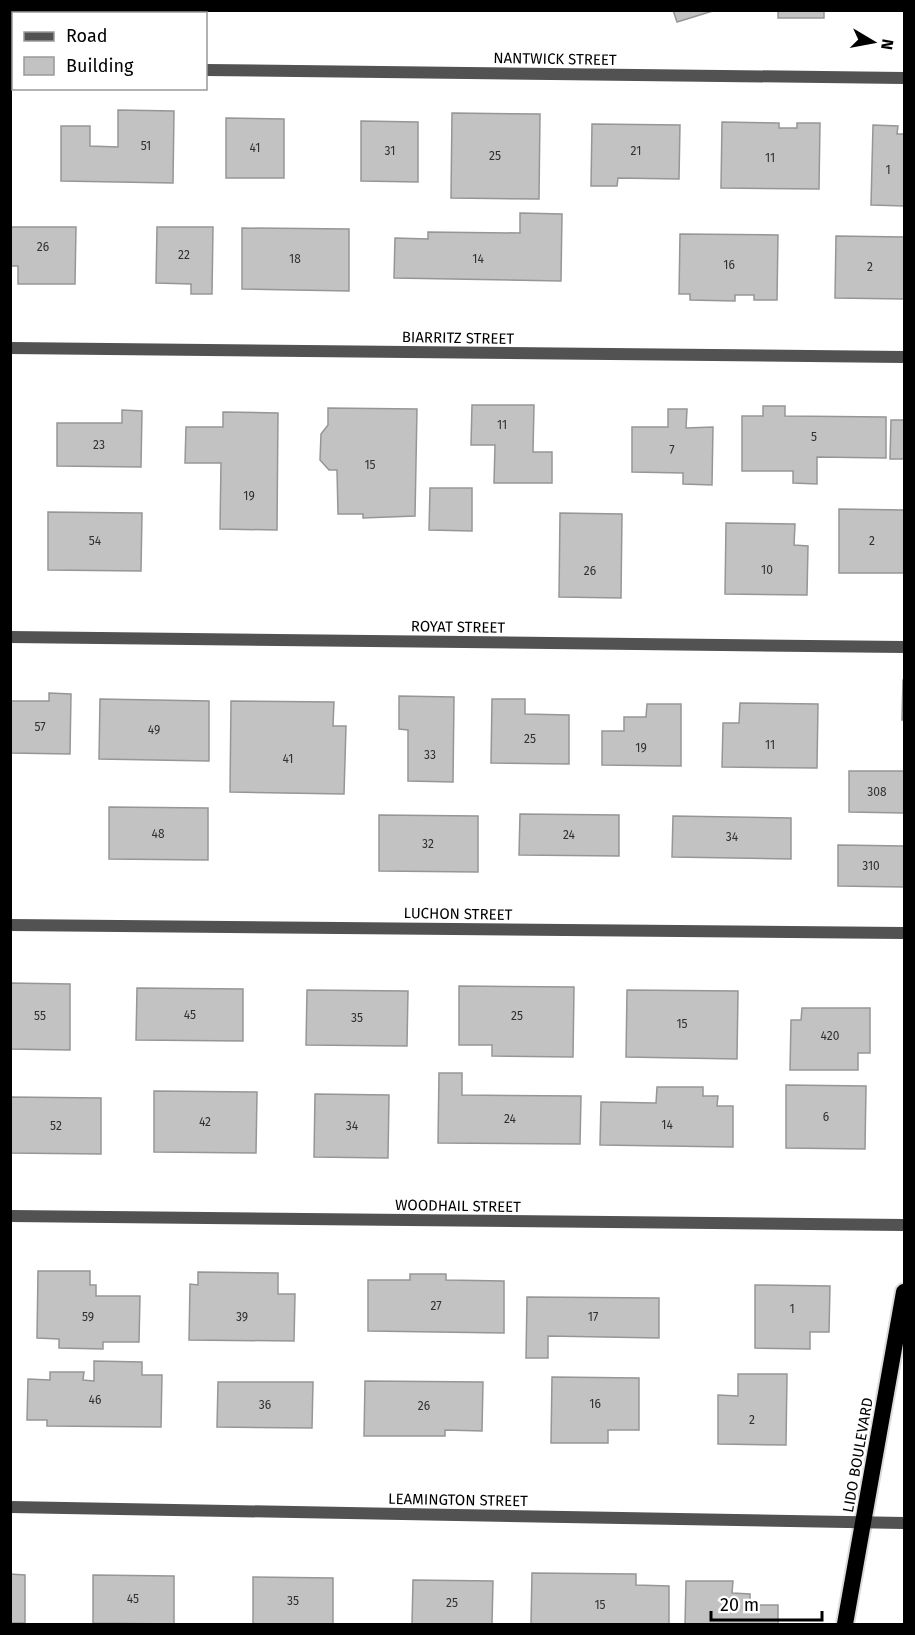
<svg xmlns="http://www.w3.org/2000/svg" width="915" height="1635" viewBox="0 0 915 1635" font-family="'Fira Sans',sans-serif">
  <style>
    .building { fill: #c2c2c2; stroke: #969696; stroke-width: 1.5 }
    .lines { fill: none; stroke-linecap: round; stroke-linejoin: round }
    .trunk-casing { stroke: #dbdbdb; stroke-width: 20 }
    .minor { stroke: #525252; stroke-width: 12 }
    .trunk { stroke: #000; stroke-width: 16 }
    .labels { text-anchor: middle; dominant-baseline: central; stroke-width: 5; stroke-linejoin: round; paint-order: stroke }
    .number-label { font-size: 12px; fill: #303030 }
    .street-label { font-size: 15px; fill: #000; stroke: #fff }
  </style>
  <rect width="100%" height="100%" fill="#fff"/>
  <g class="building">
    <polygon points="673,10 716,10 677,22"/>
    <rect x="778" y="10" width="46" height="8"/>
    <polygon points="118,110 174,111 173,183 61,181 61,126 90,126 90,146 118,147"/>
    <polygon points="452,113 540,114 539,199 451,198"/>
    <polygon points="226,118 284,119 284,178 226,178"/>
    <polygon points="361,121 418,122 418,182 361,181"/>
    <polygon points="722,122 779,123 779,128 797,128 797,123 820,123 819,189 721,188"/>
    <polygon points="592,124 680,125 679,179 618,178 617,186 591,186"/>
    <polygon points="873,125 898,126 897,134 904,134 904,206 871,205"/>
    <polygon points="520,213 562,214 561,281 394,278 395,238 428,239 428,232 520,233"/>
    <polygon points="10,227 76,227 75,284 18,284 18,266 10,266"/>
    <polygon points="157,227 213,227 212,294 191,294 191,284 156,283"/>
    <polygon points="242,228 349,229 349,291 242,289"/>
    <polygon points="680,234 778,235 777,300 754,300 754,295 735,295 735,301 690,300 690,294 679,294"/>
    <polygon points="836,236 904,237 904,299 835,298"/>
    <polygon points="472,405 534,405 533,452 552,452 552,483 494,483 495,445 471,445"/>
    <polygon points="763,406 785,406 785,416 886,417 886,458 817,457 817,484 793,483 793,471 742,471 742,416 763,416"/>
    <polygon points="328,408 417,409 415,516 363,518 363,514 338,514 337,470 329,470 320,460 321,434 328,425"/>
    <polygon points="668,409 687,409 686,428 713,427 712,485 683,484 683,473 632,472 632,427 668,427"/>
    <polygon points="122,410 142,411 141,467 57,466 57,423 122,423"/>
    <polygon points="223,412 278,413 277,530 220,529 221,463 185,463 186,427 223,427"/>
    <polygon points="891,420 904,420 904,459 890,459"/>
    <polygon points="430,488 472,488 472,531 429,530"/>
    <polygon points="839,509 904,510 904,573 839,573"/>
    <polygon points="48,512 142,513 141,571 48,570"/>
    <polygon points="560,513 622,514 621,598 559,597"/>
    <polygon points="726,523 795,524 794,545 808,546 807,595 725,594"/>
    <polygon points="903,680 904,680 904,720 902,720"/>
    <polygon points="49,693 71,694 70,754 10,753 10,701 49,701"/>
    <polygon points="399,696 454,697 453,782 408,781 408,730 399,729"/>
    <polygon points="100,699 209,701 209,761 99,759"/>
    <polygon points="492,699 525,699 525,714 569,715 569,764 491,763"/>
    <polygon points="231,701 334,702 333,726 346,726 344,794 230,792"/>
    <polygon points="740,703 818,704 817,768 722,767 723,723 739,723"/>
    <polygon points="647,704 681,704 681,766 602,765 602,731 624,731 624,717 646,717"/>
    <polygon points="849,771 904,771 904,813 849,812"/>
    <polygon points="109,807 208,808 208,860 109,859"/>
    <polygon points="520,814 619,815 619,856 519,855"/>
    <polygon points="379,815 478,816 478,872 379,871"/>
    <polygon points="673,816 791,818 791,859 672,857"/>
    <polygon points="838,845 904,846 904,887 838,886"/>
    <polygon points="10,983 70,984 70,1050 10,1049"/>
    <polygon points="459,986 574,987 573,1057 492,1056 492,1045 459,1045"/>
    <polygon points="137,988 243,989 243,1041 136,1040"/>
    <polygon points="307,990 408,991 407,1046 306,1045"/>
    <polygon points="627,990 738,991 737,1059 626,1057"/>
    <polygon points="802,1008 870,1008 870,1053 858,1053 858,1070 790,1070 791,1020 801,1020"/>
    <polygon points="439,1073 462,1073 462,1095 581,1096 580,1144 438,1143"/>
    <polygon points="786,1085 866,1086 865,1149 786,1148"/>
    <polygon points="657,1087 703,1087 703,1096 718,1096 717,1106 733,1106 733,1147 600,1145 601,1102 656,1103"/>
    <polygon points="154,1091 257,1092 256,1153 154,1152"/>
    <polygon points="315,1094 389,1095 388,1158 314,1157"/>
    <polygon points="10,1097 101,1098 101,1154 10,1153"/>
    <polygon points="38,1271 90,1271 90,1285 96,1285 96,1296 140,1296 139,1342 103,1342 103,1349 59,1348 59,1339 37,1338"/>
    <polygon points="198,1272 278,1273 278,1294 295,1294 294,1341 189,1340 190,1284 198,1285"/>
    <polygon points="410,1274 446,1274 446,1280 504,1281 504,1333 368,1331 368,1280 410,1280"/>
    <polygon points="755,1285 830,1286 829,1332 810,1332 810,1349 755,1348"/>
    <polygon points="527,1297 659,1298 659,1338 548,1336 548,1358 526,1358"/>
    <polygon points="94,1361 142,1362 142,1375 162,1375 161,1427 47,1426 47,1420 27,1420 28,1379 50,1380 50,1372 84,1372 83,1380 94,1381"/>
    <polygon points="738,1374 787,1374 786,1445 718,1444 718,1395 738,1396"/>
    <polygon points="552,1377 639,1378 639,1430 608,1430 608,1443 551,1443"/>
    <polygon points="365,1381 483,1382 482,1431 445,1430 445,1436 364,1436"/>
    <polygon points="218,1382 313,1382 312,1428 217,1427"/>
    <polygon points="532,1573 636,1574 636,1585 669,1586 669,1624 531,1624"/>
    <polygon points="10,1574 25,1575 25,1623 10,1623"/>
    <polygon points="93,1575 174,1576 174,1624 93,1623"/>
    <polygon points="253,1577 333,1578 333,1624 253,1624"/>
    <polygon points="413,1580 493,1581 492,1624 412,1624"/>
    <polygon points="686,1581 733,1581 732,1593 750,1594 750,1605 778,1605 778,1624 685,1624"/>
  </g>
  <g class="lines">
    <g class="trunk-casing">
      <polyline id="trunk" points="845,1624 904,1292"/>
    </g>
    <g class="minor">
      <polyline points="10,67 14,67"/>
      <polyline points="206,70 904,78"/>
      <polyline points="10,348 904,357"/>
      <polyline points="10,637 904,647"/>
      <polyline points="10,925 904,933"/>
      <polyline points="10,1216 904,1225"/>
      <polyline points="10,1507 904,1523"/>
    </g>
    <use href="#trunk" class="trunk"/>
  </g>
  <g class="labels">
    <g class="number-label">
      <text x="146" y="146">51</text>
      <text x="255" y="148">41</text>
      <text x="390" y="151">31</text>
      <text x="636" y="151">21</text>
      <text x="495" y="156">25</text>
      <text x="770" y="158">11</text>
      <text x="888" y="170">1</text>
      <text x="43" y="247">26</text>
      <text x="184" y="255">22</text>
      <text x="295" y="259">18</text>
      <text x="478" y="259">14</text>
      <text x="729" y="265">16</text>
      <text x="870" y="267">2</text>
      <text x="502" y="425">11</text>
      <text x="814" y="437">5</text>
      <text x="99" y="445">23</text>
      <text x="672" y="450">7</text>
      <text x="370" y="465">15</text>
      <text x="249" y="496">19</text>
      <text x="95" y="541">54</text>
      <text x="872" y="541">2</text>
      <text x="767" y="570">10</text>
      <text x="590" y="571">26</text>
      <text x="40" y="727">57</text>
      <text x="154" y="730">49</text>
      <text x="530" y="739">25</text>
      <text x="770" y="745">11</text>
      <text x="641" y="748">19</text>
      <text x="430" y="755">33</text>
      <text x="288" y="759">41</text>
      <text x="877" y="792">308</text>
      <text x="158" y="834">48</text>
      <text x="569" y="835">24</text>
      <text x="732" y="837">34</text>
      <text x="428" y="844">32</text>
      <text x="871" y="866">310</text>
      <text x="190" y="1015">45</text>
      <text x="40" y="1016">55</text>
      <text x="517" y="1016">25</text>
      <text x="357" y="1018">35</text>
      <text x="682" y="1024">15</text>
      <text x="830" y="1036">420</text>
      <text x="826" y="1117">6</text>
      <text x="510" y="1119">24</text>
      <text x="205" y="1122">42</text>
      <text x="667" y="1125">14</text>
      <text x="56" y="1126">52</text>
      <text x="352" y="1126">34</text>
      <text x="436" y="1306">27</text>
      <text x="792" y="1309">1</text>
      <text x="88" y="1317">59</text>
      <text x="242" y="1317">39</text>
      <text x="593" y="1317">17</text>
      <text x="95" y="1400">46</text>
      <text x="595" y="1404">16</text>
      <text x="265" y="1405">36</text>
      <text x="424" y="1406">26</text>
      <text x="752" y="1420">2</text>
      <text x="133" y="1599">45</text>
      <text x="293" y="1601">35</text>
      <text x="452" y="1603">25</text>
      <text x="600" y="1605">15</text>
    </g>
    <g class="street-label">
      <text transform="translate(555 59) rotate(1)">NANTWICK STREET</text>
      <text transform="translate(458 338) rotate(1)">BIARRITZ STREET</text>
      <text transform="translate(458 627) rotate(1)">ROYAT STREET</text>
      <text transform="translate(458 914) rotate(1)">LUCHON STREET</text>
      <text transform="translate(458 1206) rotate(1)">WOODHAIL STREET</text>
      <text transform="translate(858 1455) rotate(-80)">LIDO BOULEVARD</text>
      <text transform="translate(458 1500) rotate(1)">LEAMINGTON STREET</text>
    </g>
  </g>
  <rect width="915" height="1635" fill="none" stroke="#000000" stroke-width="24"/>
  <rect x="12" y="12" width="195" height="78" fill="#ffffff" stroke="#999999" stroke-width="1.5"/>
  <rect x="24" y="32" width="30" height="9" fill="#525252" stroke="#999999" stroke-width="1.5"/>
  <text x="66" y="42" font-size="18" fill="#000000">Road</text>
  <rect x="24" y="57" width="30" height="18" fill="#c2c2c2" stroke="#999999" stroke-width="1.5"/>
  <text x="66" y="72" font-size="18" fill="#000000">Building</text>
  <g transform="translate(873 42) rotate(100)" stroke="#ffffff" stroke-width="4.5" paint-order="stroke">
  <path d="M0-4.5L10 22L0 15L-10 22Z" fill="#000000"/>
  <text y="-9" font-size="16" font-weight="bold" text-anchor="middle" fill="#000000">N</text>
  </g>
  <path d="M711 1611v9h111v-9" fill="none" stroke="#000000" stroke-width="3"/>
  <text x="720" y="1611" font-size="18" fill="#000000" stroke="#ffffff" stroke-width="4.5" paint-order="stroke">20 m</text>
</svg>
